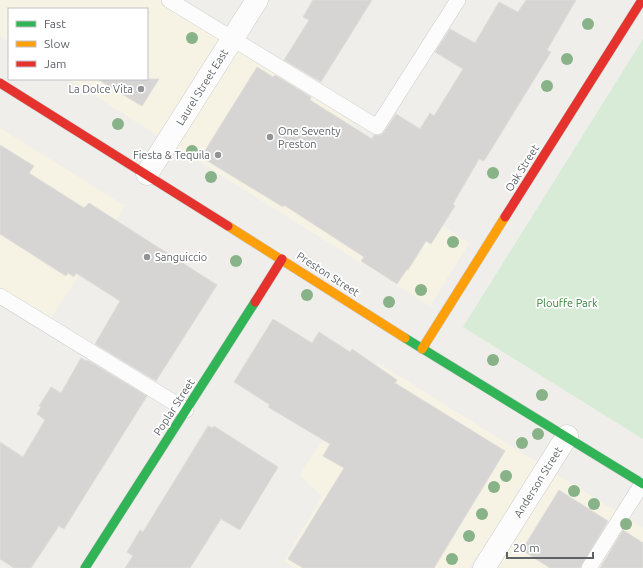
<svg xmlns="http://www.w3.org/2000/svg" width="643" height="568" viewBox="0 0 643 568" font-family="Ubuntu,sans-serif">
  <style>
    .commercial { fill: #f7f3e4 }
    .green { fill: #d8ebd6 }
    .building { fill: #d6d5d3; stroke: #deddd9 }
    .lines { fill: none; stroke-linecap: round; stroke-linejoin: round }
    .lane-casing { stroke: #cbcccc; stroke-width: 16 }
    .street-casing { stroke: #cbcccc; stroke-width: 23 }
    .fast-casing { stroke: #cacacb; stroke-width: 10 }
    .slow-casing { stroke: #cacacb; stroke-width: 10 }
    .jam-casing { stroke: #cacacb; stroke-width: 10 }
    .lane { stroke: #fdfcfc; stroke-width: 15 }
    .street { stroke: #fdfcfc; stroke-width: 22 }
    .fast { stroke: #30b455; stroke-width: 9 }
    .slow { stroke: #ff9f0a; stroke-width: 9 }
    .jam { stroke: #e5322d; stroke-width: 9 }
    .tree { fill: #88b388 }
    .poi-dot { fill: #919496; stroke: #fff; stroke-width: 1.5 }
    .labels { text-anchor: middle; dominant-baseline: central; stroke-width: 3.5; stroke-linejoin: round; paint-order: stroke }
    .street-label { font-size: 11px; fill: #5f6368; stroke: #fff }
    .poi-label { font-size: 11px; fill: #5f6368; stroke: #fff; text-anchor: end }
    .park-label { font-size: 11px; fill: #348238; stroke: #fff }
  </style>
  <rect width="100%" height="100%" fill="#efeeea"/>
  <g class="commercial">
    <polygon points="0,0 179,0 227,29 348,120 389,161 379,185 469,243 430,306 68,79 147,79 147,9 9,9 9,42 0,36"/>
    <polygon points="0,128 125,206 50,319 0,290"/>
    <polygon points="378,363 643,528 643,568 501,568 478,554 469,568 295,568 284,561 322,496 299,475"/>
  </g>
  <polygon class="green" points="643,39 643,439 463,327"/>
  <g class="building">
    <polygon points="313,0 372,0 321,82 284,60 309,20 303,17"/>
    <polygon points="526,0 576,0 547,50 551,52 484,161 479,159 453,204 455,206 431,244 426,241 408,270 407,269 397,284 361,261 364,257 284,205 283,207 201,157 257,67 273,77 275,75 311,97 310,100 372,139 374,135 381,135 384,132 396,114 420,129 430,113 434,116 463,69 435,52 450,29 475,43 499,2 518,12"/>
    <polygon points="97,79 159,79 142,106"/>
    <polygon points="0,145 34,166 29,173 84,208 89,203 217,285 156,381 95,344 120,301 76,273 74,277 68,273 66,276 0,234"/>
    <polygon points="273,319 312,343 319,332 350,352 352,349 397,380 395,383 505,451 434,568 303,568 288,559 344,468 323,456 330,444 268,407 270,405 234,382"/>
    <polygon points="81,358 86,361 87,360 147,396 64,529 59,526 31,568 14,568 0,559 0,442 23,457 45,420 37,414 41,407 39,406 51,387 61,393"/>
    <polygon points="208,426 213,428 214,426 278,467 240,530 221,519 190,568 125,568 133,556 127,552 140,530 143,532"/>
    <polygon points="559,490 608,521 580,568 550,568 522,550"/>
    <polygon points="623,530 643,543 643,568 600,568"/>
  </g>
  <g class="lines">
    <g class="lane-casing">
      <g id="lane">
        <polyline points="169,0 377,127 458,0"/>
        <polyline points="0,296 186,410"/>
        <polyline points="589,568 642,484"/>
      </g>
    </g>
    <g class="street-casing">
      <g id="street">
        <polyline points="147,174 257,0"/>
        <polyline points="484,568 567,436"/>
      </g>
    </g>
    <g class="fast-casing">
      <g id="fast">
        <polyline points="405,338 643,484"/>
        <polyline points="85,568 255,302"/>
      </g>
    </g>
    <g class="slow-casing">
      <g id="slow">
        <polyline points="228,226 405,338"/>
        <polyline points="422,349 505,217"/>
      </g>
    </g>
    <g class="jam-casing">
      <g id="jam">
        <polyline points="0,83 228,226"/>
        <polyline points="505,217 642,0"/>
        <polyline points="255,302 282,259"/>
      </g>
    </g>
    <use href="#lane" class="lane"/>
    <use href="#street" class="street"/>
    <use href="#fast" class="fast"/>
    <use href="#slow" class="slow"/>
    <use href="#jam" class="jam"/>
  </g>
  <g class="tree">
    <circle cx="588" cy="24" r="6"/>
    <circle cx="192" cy="38" r="6"/>
    <circle cx="567" cy="59" r="6"/>
    <circle cx="547" cy="86" r="6"/>
    <circle cx="118" cy="124" r="6"/>
    <circle cx="192" cy="151" r="6"/>
    <circle cx="493" cy="173" r="6"/>
    <circle cx="211" cy="177" r="6"/>
    <circle cx="453" cy="242" r="6"/>
    <circle cx="236" cy="261" r="6"/>
    <circle cx="421" cy="290" r="6"/>
    <circle cx="307" cy="295" r="6"/>
    <circle cx="389" cy="302" r="6"/>
    <circle cx="493" cy="360" r="6"/>
    <circle cx="542" cy="395" r="6"/>
    <circle cx="538" cy="434" r="6"/>
    <circle cx="522" cy="443" r="6"/>
    <circle cx="506" cy="476" r="6"/>
    <circle cx="494" cy="487" r="6"/>
    <circle cx="574" cy="491" r="6"/>
    <circle cx="594" cy="504" r="6"/>
    <circle cx="482" cy="514" r="6"/>
    <circle cx="626" cy="524" r="6"/>
    <circle cx="469" cy="536" r="6"/>
    <circle cx="452" cy="559" r="6"/>
  </g>
  <g class="poi-dot">
    <circle cx="141" cy="89" r="4"/>
    <circle cx="270" cy="137" r="4"/>
    <circle cx="218" cy="155" r="4"/>
    <circle cx="147" cy="257" r="4"/>
  </g>
  <g class="labels">
    <g class="street-label">
      <text transform="translate(202 87) rotate(-58)">Laurel Street East</text>
      <text transform="translate(522 168) rotate(-58)">Oak Street</text>
      <text transform="translate(328 274) rotate(33)">Preston Street</text>
      <text transform="translate(174 407) rotate(-57)">Poplar Street</text>
      <text transform="translate(538 482) rotate(-58)">Anderson Street</text>
    </g>
    <g class="poi-label">
      <text x="133" y="89">La Dolce Vita</text>
      <text x="278" y="131" text-anchor="start">One Seventy<tspan x="278" dy="13">Preston</tspan></text>
      <text x="210" y="155">Fiesta &amp; Tequila</text>
      <text x="155" y="257" text-anchor="start">Sanguiccio</text>
    </g>
    <g class="park-label">
      <text x="567" y="303">Plouffe Park</text>
    </g>
  </g>
  <rect x="8" y="8" width="140" height="72" fill="#ffffff" stroke="#bfc1c3"/>
  <rect x="16" y="21" width="20" height="6" fill="#30b455" stroke="#bfc1c3"/>
  <text x="44" y="28" font-size="12" fill="#5f6368">Fast</text>
  <rect x="16" y="41" width="20" height="6" fill="#ff9f0a" stroke="#bfc1c3"/>
  <text x="44" y="48" font-size="12" fill="#5f6368">Slow</text>
  <rect x="16" y="61" width="20" height="6" fill="#e5322d" stroke="#bfc1c3"/>
  <text x="44" y="68" font-size="12" fill="#5f6368">Jam</text>
  <path d="M507 552v6h86v-6" fill="none" stroke="#5f6368" stroke-width="2"/>
  <text x="513" y="552" font-size="12" fill="#5f6368" stroke="#ffffff" stroke-width="3" paint-order="stroke">20 m</text>
</svg>
